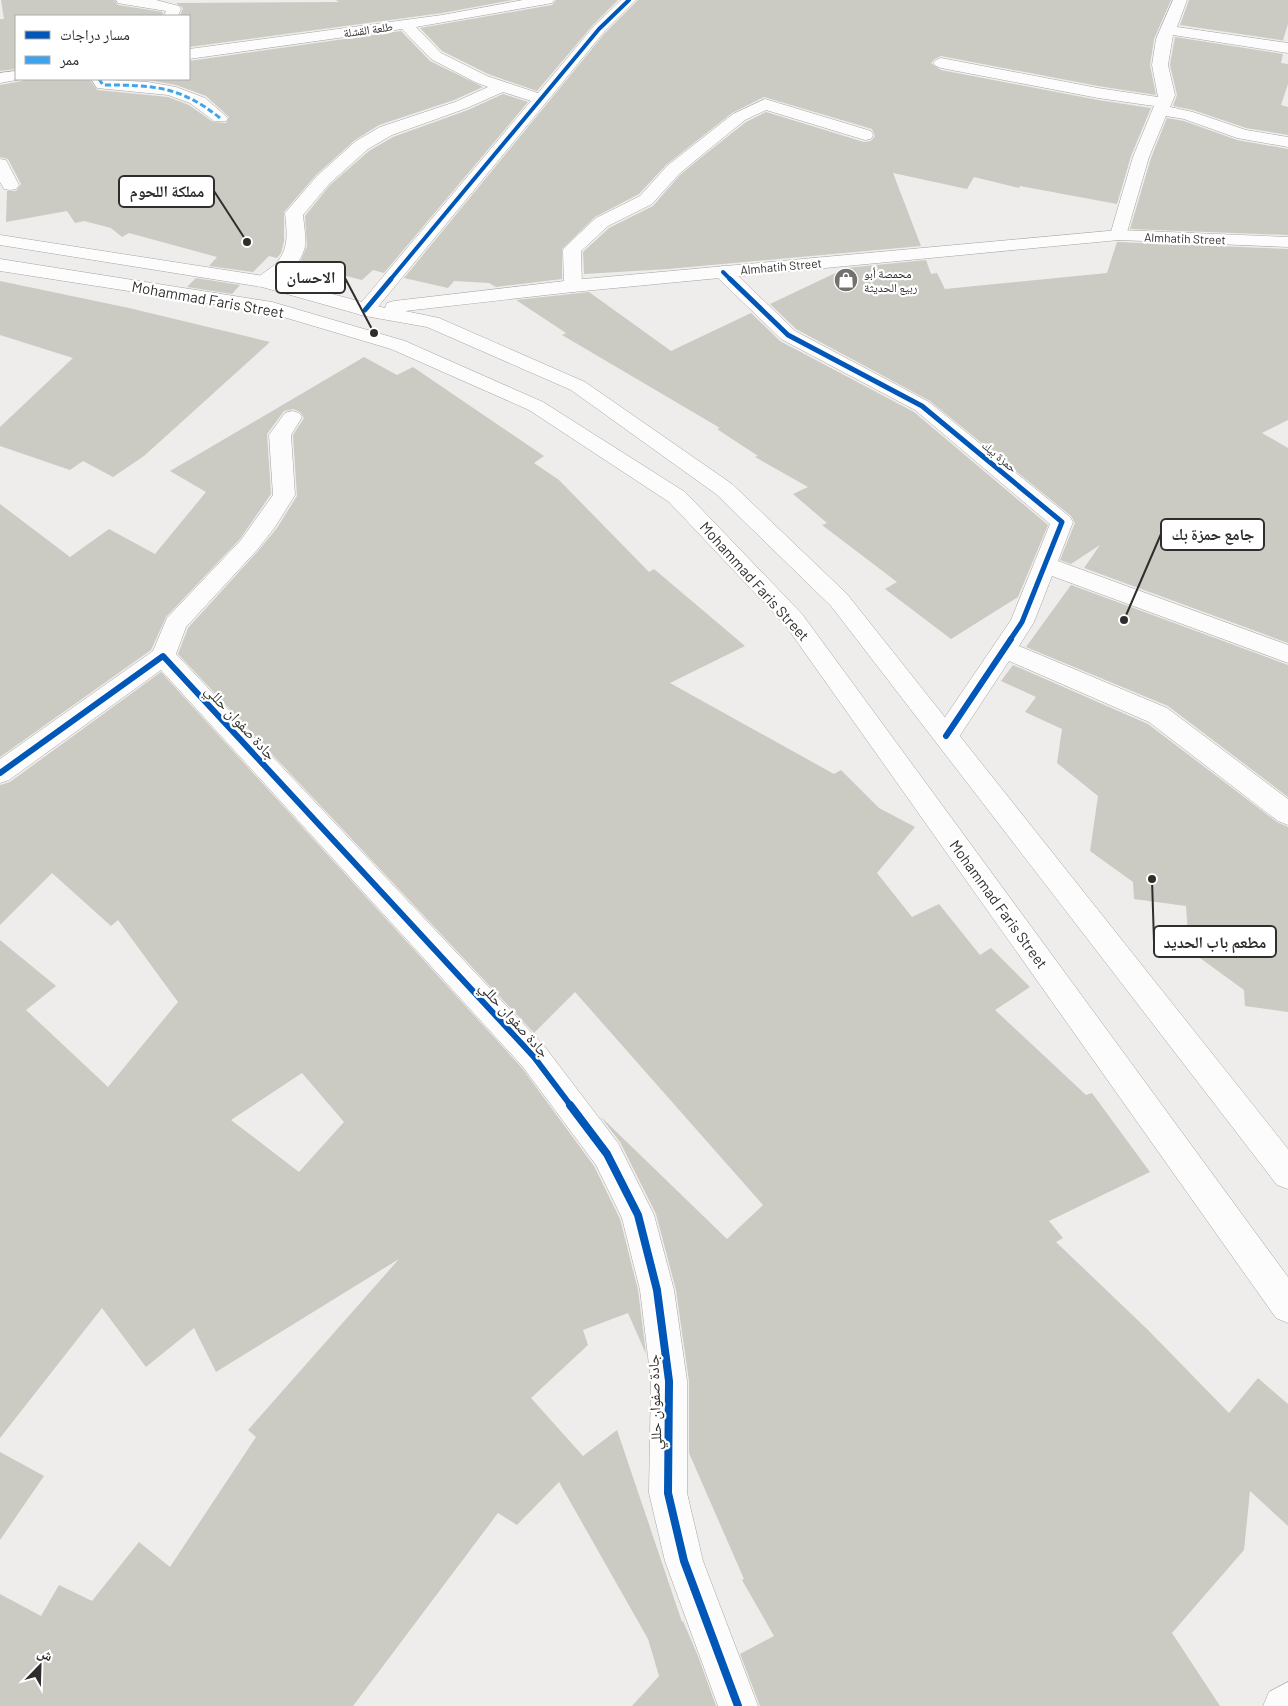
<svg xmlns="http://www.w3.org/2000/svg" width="1288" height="1706" viewBox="0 0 1288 1706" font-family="Barlow,'Noto Naskh Arabic',sans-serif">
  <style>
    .building { fill: #cbcac3; fill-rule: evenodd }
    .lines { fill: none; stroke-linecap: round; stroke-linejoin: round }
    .minor-casing { stroke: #a6a5a3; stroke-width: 1 }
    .major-casing { stroke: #a6a5a3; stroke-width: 1 }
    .minor { fill: #fdfcfc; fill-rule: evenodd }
    .major { fill: #fdfcfc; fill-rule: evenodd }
    .quiet { stroke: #3ea3eb; stroke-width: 3; stroke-dasharray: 6 3; stroke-linecap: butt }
    .cycleway-far3-casing { stroke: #fff; stroke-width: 5.5 }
    .cycleway-far2-casing { stroke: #fff; stroke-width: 8 }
    .cycleway-far1-casing { stroke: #fff; stroke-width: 9 }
    .cycleway-casing { stroke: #fff; stroke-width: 11 }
    .cycleway-far3 { stroke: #0057b8; stroke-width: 4 }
    .cycleway-far2 { stroke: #0057b8; stroke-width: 5 }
    .cycleway-far1 { stroke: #0057b8; stroke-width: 6 }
    .cycleway { stroke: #0057b8; stroke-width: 8 }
    .labels { text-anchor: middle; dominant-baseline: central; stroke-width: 4.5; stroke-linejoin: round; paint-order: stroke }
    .far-street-label { font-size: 12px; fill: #2f2e2d; stroke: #fff }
    .far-poi-label { font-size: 12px; fill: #2f2e2d; stroke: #fff; text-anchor: start }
    .street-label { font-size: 15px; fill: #2f2e2d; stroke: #fff }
    .leader { fill: none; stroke: #2f2e2d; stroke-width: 2 }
    .callout-dot { fill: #2f2e2d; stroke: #fff; stroke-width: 2 }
    .callout { fill: #fff; stroke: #2f2e2d; stroke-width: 2 }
    .callout-label { font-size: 16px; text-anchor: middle; font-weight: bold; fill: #2f2e2d }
  </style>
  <rect width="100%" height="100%" fill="#efedeb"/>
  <g class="building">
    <polygon points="1,0 114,0 118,5 163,12 162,16 16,16 16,69 0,71 0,19 4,19"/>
    <polygon points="336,0 513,0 442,13 189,47 189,16 180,16 183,8 176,3 339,2"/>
    <polygon points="556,0 618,0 593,25 537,91 488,74 442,51 420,28 552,5"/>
    <polygon points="638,0 1171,0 1154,39 1150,65 1156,95 1098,86 941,56 935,59 931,63 941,70 1098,100 1151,108 1131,156 1117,204 1020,186 1019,188 974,177 967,189 893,173 921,246 668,269 584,274 583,252 609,228 653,206 680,175 698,160 746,122 766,112 864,142 871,141 875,136 872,129 764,97 732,113 666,165 639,194 595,217 562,249 562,279 496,287 489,283 454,281 448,288 404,278 605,33"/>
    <polygon points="1189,0 1288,0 1288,24 1283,40 1287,41 1180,25"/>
    <polygon points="401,31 430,61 483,87 454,100 379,125 355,140 316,175 284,212 284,241 281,253 277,258 269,256 253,272 209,266 217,257 129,233 122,237 111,228 84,221 75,223 67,211 6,222 7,191 16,191 21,184 8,159 0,157 0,85 22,81 24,79 89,79 97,90 168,97 189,105 213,122 226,123 229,117 206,96 176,85 148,80 122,79 189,79 189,61"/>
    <polygon points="1175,37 1283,54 1281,63 1288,64 1288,84 1281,105 1288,107 1288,135 1246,128 1193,110 1173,106 1177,95 1170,65"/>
    <polygon points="503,94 528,102 384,273 373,270 362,280 299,264 307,246 305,216 330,185 369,151 393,137 468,110"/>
    <polygon points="1167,118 1184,121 1237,140 1288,149 1288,235 1130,229 1151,158"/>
    <polygon points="1117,242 1288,249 1288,420 1262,433 1288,448 1288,643 1084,568 1100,545 1071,564 1060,560 1075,523 1071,516 930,401 796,329 770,304 846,268 926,260 931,274 937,273 945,289 1107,273"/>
    <polygon points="196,278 240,285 232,294 187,287"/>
    <polygon points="0,281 129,308 270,342 144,456 113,477 83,461 70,470 0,446 0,427 73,358 0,335"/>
    <polygon points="589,292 671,351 751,313 780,341 914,412 1048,525 1018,597 951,639 885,589 897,582 822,525 827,523 793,494 808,487 755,457 758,456 717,429 720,428 562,335 566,333 516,300"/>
    <polygon points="364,357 397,375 413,367 544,456 534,463 559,480 649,572 654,569 745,646 670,683 834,774 841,770 879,808 915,827 877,873 912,917 939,904 980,955 991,948 1030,987 995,1010 1086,1095 1092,1093 1150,1172 1049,1221 1063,1238 1056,1242 1148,1330 1229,1413 1258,1378 1288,1404 1288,1526 1250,1491 1244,1550 1172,1633 1220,1706 760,1706 740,1654 774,1636 742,1580 744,1579 689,1453 689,1381 676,1290 656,1214 620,1142 600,1116 727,1239 763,1205 575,992 534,1033 178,654 188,628 258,551 277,528 297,496 293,435 304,418 300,412 293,409 284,411 267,434 271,494 240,539 166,617 151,650 0,757 0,504 70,557 109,529 155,554 206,492 170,471"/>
    <polygon points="1071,585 1288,665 1288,797 1168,706 1026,647"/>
    <polygon points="1013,665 1148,724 1277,822 1288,827 1288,1012 1245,1006 1244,990 1189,950 1186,906 1134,899 1133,882 1090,851 1098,796 1057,763 1062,729 1025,712 1036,697 1001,681"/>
    <path d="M161 672 522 1068 594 1166 620 1219 638 1290 646 1354 628 1313 583 1330 588 1345 531 1398 583 1456 617 1430 682 1622 683 1621 698 1656 716 1706H632L659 1676 648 1639 559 1482 517 1525 498 1513 353 1706H0V1594L41 1616 59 1585 92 1601 139 1542 170 1567 256 1437 248 1430 399 1259 216 1372 194 1328 146 1367 102 1308 0 1438V940L56 986 26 1010 108 1087 178 1002 118 920 111 926 52 873 0 925V785L10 782ZM302 1073 344 1122 299 1172 231 1120Z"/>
    <polygon points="0,1452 44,1476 0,1540"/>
  </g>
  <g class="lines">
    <g class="minor-casing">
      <g id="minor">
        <polygon points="116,0 156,0 179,6 181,9 178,16 164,16 166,11 123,4 118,3"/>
        <path d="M523 0H554L552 3 547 4 416 27 441 53 487 76 538 93 594 26 621 0H636L604 32 372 314 365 316 358 314 355 310 531 101 503 92 467 108 392 135 368 149 329 184 303 215C304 225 306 236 305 246 302 264 276 291 257 286L255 282C259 275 267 271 273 266 290 251 287 233 285 213L317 176 356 141 380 127 455 102 488 87 475 82 431 59 402 29 189 59V49L442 15Z"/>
        <polygon points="1173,0 1187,0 1177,27 1288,43 1288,53 1173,35 1168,65 1175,95 1170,107 1193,112 1246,130 1288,137 1288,147 1237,138 1184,119 1166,116 1149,157 1125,239 1119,240 1113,239 1110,235 1133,157 1154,106 1098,98 941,68 936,66 933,63 936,60 941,58 1098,88 1158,97 1152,65 1156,39"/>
        <polygon points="16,71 16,79 22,79 0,83 0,73"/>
        <polygon points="91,79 148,82 176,87 205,98 228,118 226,121 214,121 190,103 168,95 97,88"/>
        <polygon points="765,99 871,131 873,135 871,139 865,140 766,110 745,120 697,159 679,174 652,204 608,226 581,251 582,286 580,290 573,292 566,290 564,286 563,250 566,246 596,218 640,196 667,166 733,114"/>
        <polygon points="0,159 6,160 19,185 16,189 10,190 4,189 0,182"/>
        <polygon points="723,266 730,268 795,331 929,402 1070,517 1073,522 1058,561 1288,645 1288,663 1052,576 1034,622 1019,646 1167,708 1288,799 1288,825 1278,821 1149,722 1009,661 955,743 946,746 937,743 933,736 937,729 1011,620 1050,524 915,410 781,339 716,276 714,272 716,268"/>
        <polygon points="292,411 299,413 302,417 291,435 295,495 275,527 257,550 186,627 176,654 545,1047 618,1143 654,1215 674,1290 687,1381 687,1493 703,1561 758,1706 718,1706 665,1561 649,1493 651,1381 640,1290 622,1218 596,1165 523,1067 161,670 9,780 0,783 0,759 153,651 167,618 241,540 273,495 269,435 285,413"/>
        <polygon points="1288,1682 1288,1706 1263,1706 1269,1692"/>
      </g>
    </g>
    <g class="major-casing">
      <g id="major">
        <polygon points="1119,230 1288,237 1288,247 1119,240 573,292 405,311 439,318 585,382 732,484 847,594 1288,1149 1288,1189 1277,1185 831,606 716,494 571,390 427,327 365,316 262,287 0,245 0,235 264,276 385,308 387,303 394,301 573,280"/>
        <polygon points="0,259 272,302 405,341 543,402 685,492 802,614 1288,1277 1288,1323 1276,1318 786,626 669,502 529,410 391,349 270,313 0,271"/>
      </g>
    </g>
    <use href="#minor" class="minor"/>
    <use href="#major" class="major"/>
    <path class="quiet" d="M99 79 103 85C153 85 180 86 220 118"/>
    <g class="cycleway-far3-casing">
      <g id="cycleway-far3">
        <polyline points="723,272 731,280"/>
        <polyline points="390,280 599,29 629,0"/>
      </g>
    </g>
    <g class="cycleway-far2-casing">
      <g id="cycleway-far2">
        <polyline points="730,279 788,335 922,406 1062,522 1022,622 1010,640"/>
        <polyline points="365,310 391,279"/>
      </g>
    </g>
    <g class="cycleway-far1-casing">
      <g id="cycleway-far1">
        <polyline points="946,736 1011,639"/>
        <polyline points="0,773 163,656 534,1057 571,1106"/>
      </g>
    </g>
    <g class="cycleway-casing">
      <polyline id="cycleway" points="570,1105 607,1154 638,1215 657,1290 669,1381 668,1493 684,1561 738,1706"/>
    </g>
    <use href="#cycleway-far3" class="cycleway-far3"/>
    <use href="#cycleway-far2" class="cycleway-far2"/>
    <use href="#cycleway-far1" class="cycleway-far1"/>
    <use href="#cycleway" class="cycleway"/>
  </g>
  <defs>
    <g id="shop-disc" transform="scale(1.25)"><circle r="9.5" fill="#727170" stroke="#fff"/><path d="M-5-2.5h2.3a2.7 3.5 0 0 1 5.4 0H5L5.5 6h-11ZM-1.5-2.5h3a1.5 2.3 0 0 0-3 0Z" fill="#fff"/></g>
  </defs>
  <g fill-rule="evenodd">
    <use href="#shop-disc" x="846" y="280"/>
  </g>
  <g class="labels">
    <g class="far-street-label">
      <text transform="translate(368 29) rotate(-8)">طلعة القشلة</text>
      <text transform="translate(1185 238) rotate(2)">Almhatih Street</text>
      <text transform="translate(781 266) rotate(-5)">Almhatih Street</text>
      <text transform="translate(1000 456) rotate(40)">حمزة بيك</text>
    </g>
    <g class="far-poi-label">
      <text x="864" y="273">محمصة أبو<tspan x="864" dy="14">ربيع الحديثة</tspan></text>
    </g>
    <g class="street-label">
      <text transform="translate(208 299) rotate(10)">Mohammad Faris Street</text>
      <text transform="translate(755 581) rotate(48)">Mohammad Faris Street</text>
      <text transform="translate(241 722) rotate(47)">جادة صفوان حللي</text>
      <text transform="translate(999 904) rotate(54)">Mohammad Faris Street</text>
      <text transform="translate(515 1019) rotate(48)">جادة صفوان حللي</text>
      <text transform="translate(654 1402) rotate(-92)">جادة صفوان حللي</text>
    </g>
  </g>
  <path class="leader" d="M247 242L214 191M374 333L345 278M1124 620L1161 534M1152 879L1154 942"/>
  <g class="callout-dot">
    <circle cx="247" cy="242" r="5"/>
    <circle cx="374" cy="333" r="5"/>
    <circle cx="1124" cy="620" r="5"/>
    <circle cx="1152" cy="879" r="5"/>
  </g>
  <g class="callout">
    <rect x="119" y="176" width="95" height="31" rx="5"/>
    <rect x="276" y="262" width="69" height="31" rx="5"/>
    <rect x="1161" y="519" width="103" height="31" rx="5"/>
    <rect x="1154" y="926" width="122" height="31" rx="5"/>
  </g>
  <g class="callout-label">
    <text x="167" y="197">مملكة اللحوم</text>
    <text x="311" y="283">الاحسان</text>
    <text x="1213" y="540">جامع حمزة بك</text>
    <text x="1215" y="948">مطعم باب الحديد</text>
  </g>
  <rect x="15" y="15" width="175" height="65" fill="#ffffff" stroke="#acabab"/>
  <rect x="25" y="31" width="25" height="8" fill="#0057b8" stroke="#acabab"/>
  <text x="60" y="40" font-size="15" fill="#2f2e2d">مسار دراجات</text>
  <rect x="25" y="56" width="25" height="8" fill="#3ea3eb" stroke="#acabab"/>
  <text x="60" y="65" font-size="15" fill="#2f2e2d">ممر</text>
  <g transform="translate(40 1666) rotate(23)" stroke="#ffffff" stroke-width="4" paint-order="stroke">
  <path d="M0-4L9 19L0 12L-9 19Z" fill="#2f2e2d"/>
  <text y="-8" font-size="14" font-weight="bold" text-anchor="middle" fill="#2f2e2d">ش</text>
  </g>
</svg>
